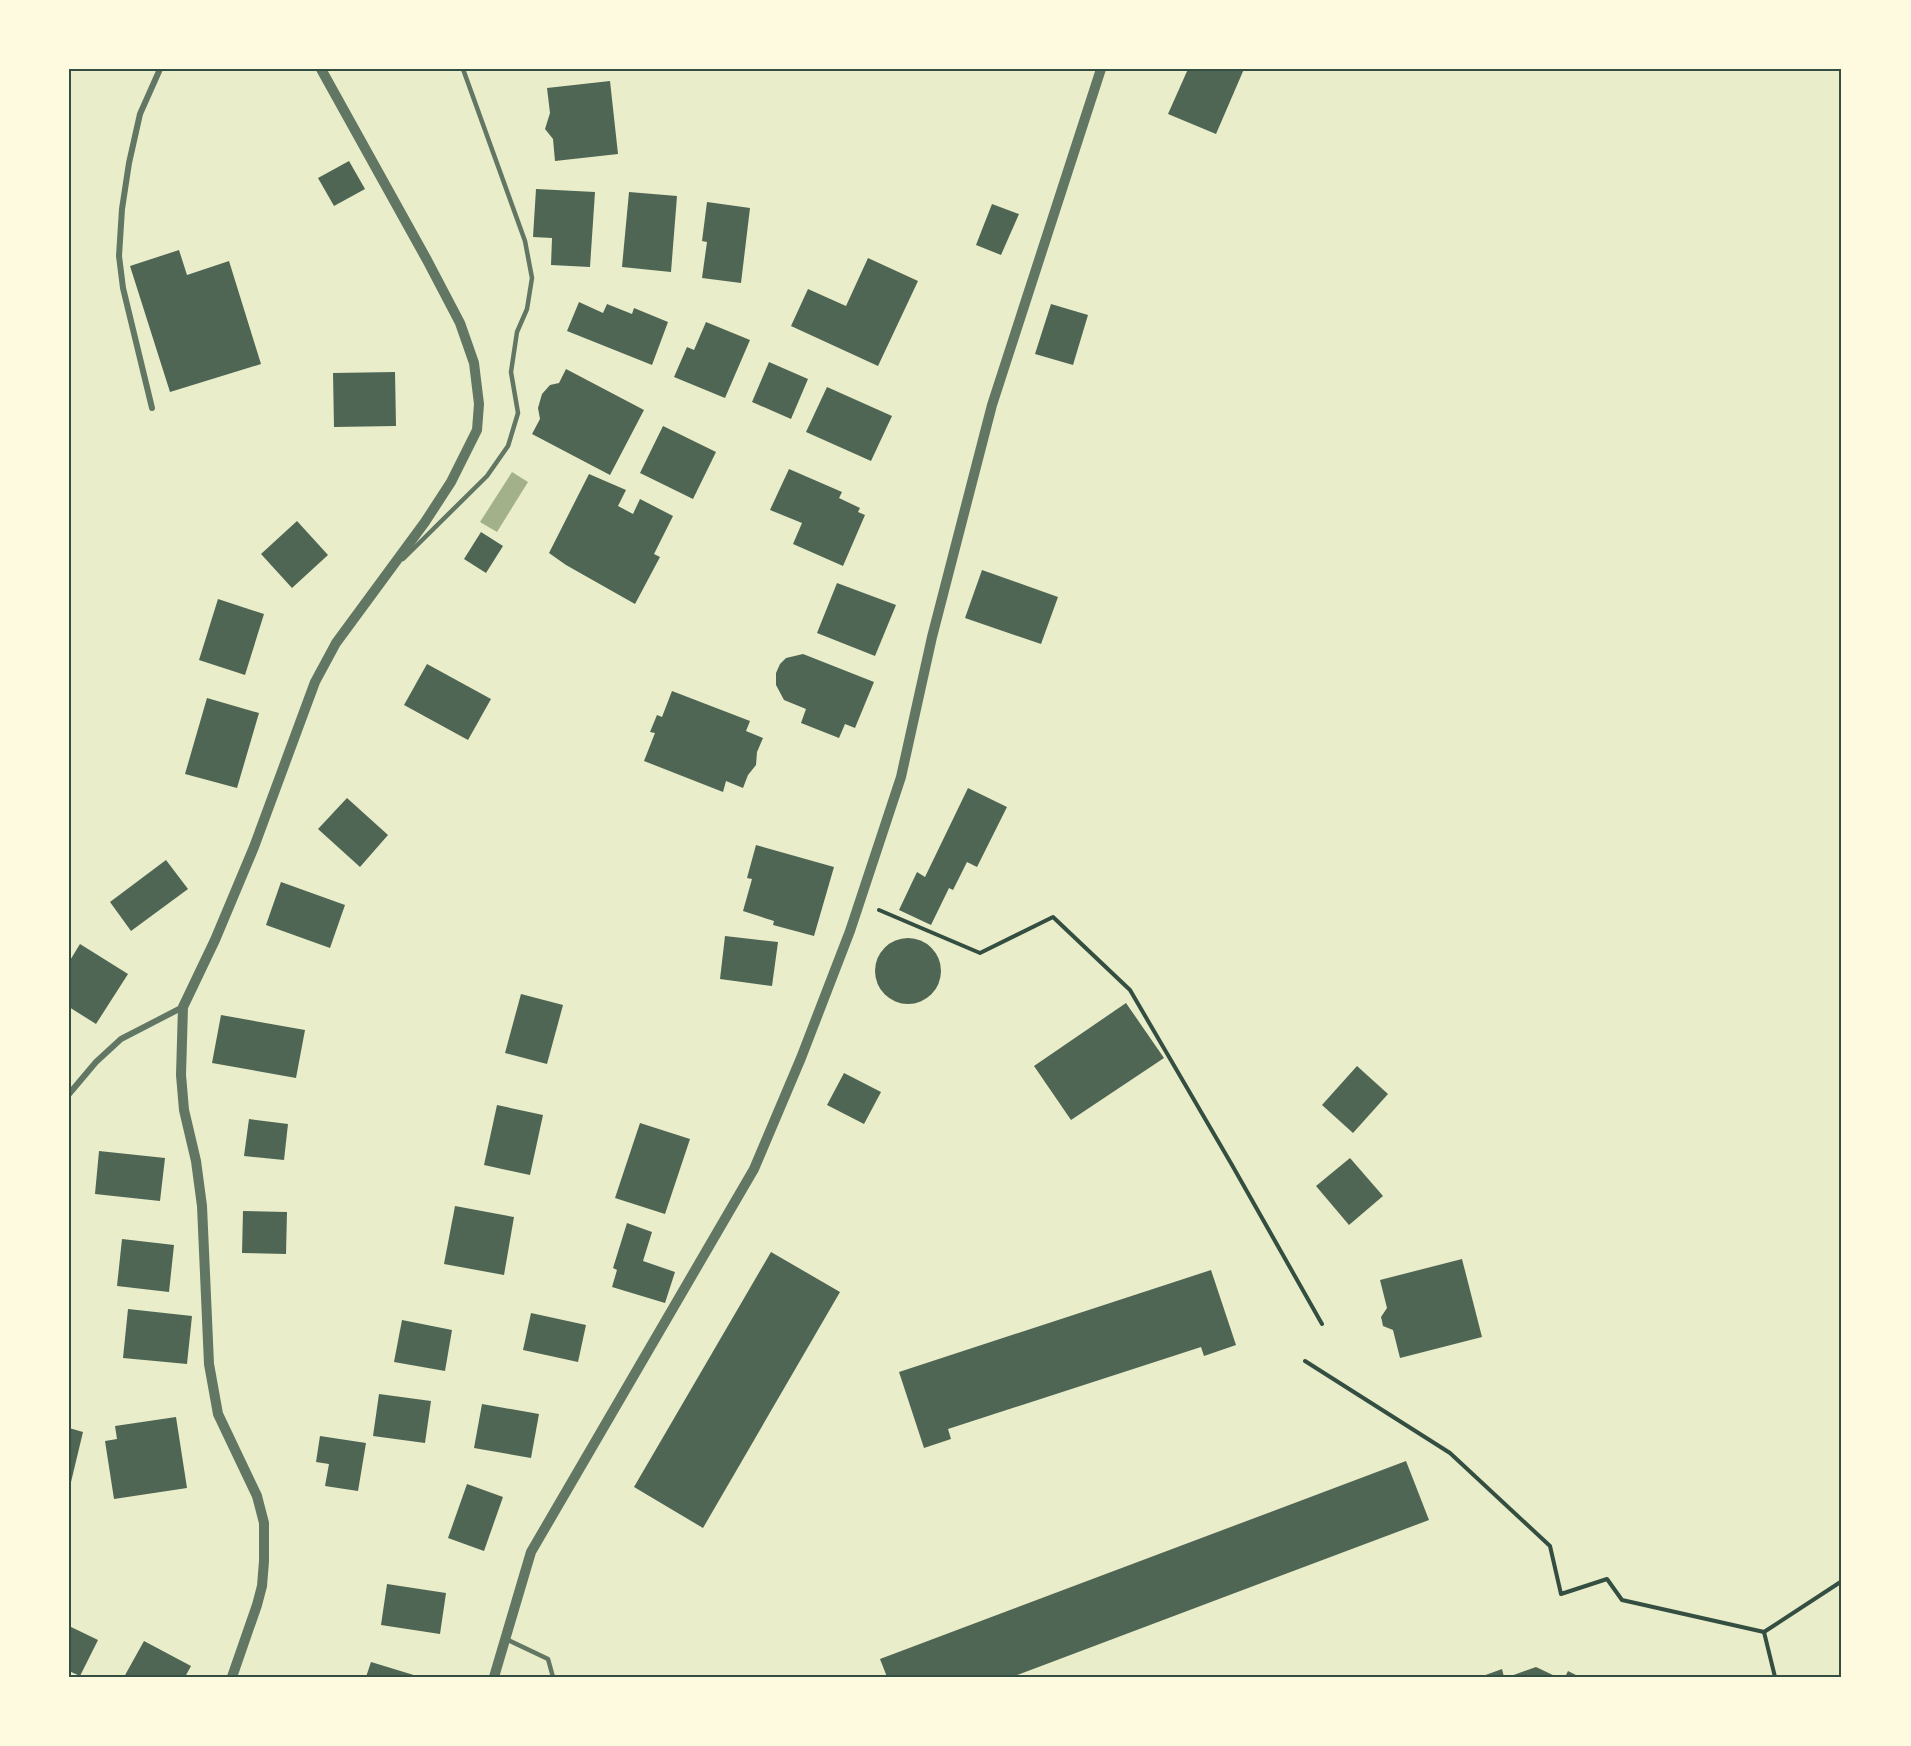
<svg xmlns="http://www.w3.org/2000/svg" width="1911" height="1746" viewBox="0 0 1911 1746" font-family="Lato,sans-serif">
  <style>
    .water { fill: #a3b18a }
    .building { fill: #4f6655 }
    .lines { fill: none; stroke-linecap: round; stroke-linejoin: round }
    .path { stroke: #344e41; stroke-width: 4 }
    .service { stroke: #617663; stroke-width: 4.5 }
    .minor { stroke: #617663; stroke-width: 6 }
    .tertiary { stroke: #617663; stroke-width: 10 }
    .neatline { fill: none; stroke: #344e41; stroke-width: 2 }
  </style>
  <rect width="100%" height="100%" fill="#e9edc9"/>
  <polygon class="water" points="512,472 528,482 497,532 480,522"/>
  <g class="building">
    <polygon points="1188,69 1244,69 1216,134 1168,114"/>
    <polygon points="610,81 618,154 555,161 553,139 545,129 550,113 547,88"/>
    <polygon points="349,161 365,189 334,206 318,178"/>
    <polygon points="536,189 595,192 590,267 551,265 552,238 533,237"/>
    <polygon points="629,192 677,196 671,272 622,267"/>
    <polygon points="707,202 750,208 741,283 702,278 707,242 702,241"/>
    <polygon points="992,204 1019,214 1001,255 976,245"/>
    <polygon points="179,250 187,275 229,261 261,364 170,392 130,266"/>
    <polygon points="868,258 918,281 878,366 791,326 808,289 846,306"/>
    <polygon points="579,302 603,313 607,304 632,314 634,308 668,322 652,365 567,331"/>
    <polygon points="1051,304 1088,315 1073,365 1035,354"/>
    <polygon points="706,322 750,340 725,398 674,377 687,347 694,350"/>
    <polygon points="769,362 808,379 791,419 752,402"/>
    <polygon points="566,369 644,410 610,475 532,434 540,419 538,408 542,394 550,385 559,383"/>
    <polygon points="395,372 396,426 334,427 333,373"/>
    <polygon points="827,387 892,416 871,461 806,432"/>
    <polygon points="663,426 716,452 693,499 640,473"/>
    <polygon points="789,469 842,492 839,498 860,508 858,512 865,515 843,566 793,544 802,523 770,510"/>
    <polygon points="589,474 626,490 618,506 633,514 640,499 673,516 654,554 660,557 635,604 566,565 549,553"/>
    <polygon points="297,521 328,555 292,588 261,554"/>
    <polygon points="481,532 503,546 486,573 464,559"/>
    <polygon points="982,570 1058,597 1041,644 965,618"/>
    <polygon points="837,583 896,605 875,656 817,633"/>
    <polygon points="218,599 264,614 245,675 199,660"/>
    <polygon points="803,654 874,682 855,728 845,724 839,738 801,723 806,709 784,700 776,685 776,673 780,664 786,658"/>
    <polygon points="427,664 491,699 468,740 404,705"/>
    <polygon points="672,691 750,721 746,731 763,738 757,752 756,765 748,775 743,788 726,781 723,792 644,761 655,733 650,732 657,715 662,717"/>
    <polygon points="207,698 259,713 237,788 185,774"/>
    <polygon points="968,788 1007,807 977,867 967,862 953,890 949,888 931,925 899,910 917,872 925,877"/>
    <polygon points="347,798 388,835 360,867 318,829"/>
    <polygon points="756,845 834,867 814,936 773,925 774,921 743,911 752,879 747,878"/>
    <polygon points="166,860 188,889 131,931 110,902"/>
    <polygon points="281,882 345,905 330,948 266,925"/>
    <polygon points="725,936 778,942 772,986 720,979"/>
    <circle cx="908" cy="971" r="33"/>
    <polygon points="80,944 128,974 96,1024 69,1007 69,962"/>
    <polygon points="521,994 563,1005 547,1064 505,1053"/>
    <polygon points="1126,1003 1164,1058 1071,1120 1034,1066"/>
    <polygon points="221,1015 305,1030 296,1078 212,1063"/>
    <polygon points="1357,1066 1388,1094 1353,1133 1322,1105"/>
    <polygon points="844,1073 881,1092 864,1124 827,1105"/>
    <polygon points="497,1105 543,1115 530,1175 484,1165"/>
    <polygon points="249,1119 288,1124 284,1160 244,1156"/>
    <polygon points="640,1123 690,1139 665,1214 615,1198"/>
    <polygon points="99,1151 165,1158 160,1201 95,1194"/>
    <polygon points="1350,1158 1383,1196 1349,1225 1316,1186"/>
    <polygon points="455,1206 514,1217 504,1275 444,1264"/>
    <polygon points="243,1211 287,1212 286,1254 242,1253"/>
    <polygon points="627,1223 652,1232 643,1261 675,1272 665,1303 612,1287 617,1270 613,1268"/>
    <polygon points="122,1239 174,1245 169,1292 117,1286"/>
    <polygon points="771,1252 840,1292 703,1528 634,1487"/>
    <polygon points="1462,1259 1482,1337 1400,1358 1393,1330 1383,1326 1382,1321 1381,1317 1387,1308 1380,1280"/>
    <polygon points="1211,1270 1236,1345 1204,1356 1201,1347 948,1429 951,1439 924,1448 899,1372"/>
    <polygon points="128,1309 192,1316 187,1364 123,1358"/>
    <polygon points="531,1313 586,1325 578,1362 523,1350"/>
    <polygon points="402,1320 452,1330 445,1371 394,1362"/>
    <polygon points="379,1394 431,1401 425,1443 373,1436"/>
    <polygon points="482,1404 539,1414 531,1458 474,1448"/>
    <polygon points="176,1417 187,1488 114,1499 105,1441 117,1439 115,1426"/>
    <polygon points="69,1428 83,1432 71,1482 69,1482"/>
    <polygon points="320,1436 366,1443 358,1491 325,1486 329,1464 316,1462"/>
    <polygon points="1406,1461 1429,1520 1012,1677 887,1677 880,1659"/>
    <polygon points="467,1484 503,1497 484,1551 448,1538"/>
    <polygon points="387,1584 446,1593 440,1634 381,1625"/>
    <polygon points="69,1626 98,1640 80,1676 69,1671"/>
    <polygon points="144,1641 191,1666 185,1677 124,1677"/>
    <polygon points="371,1662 417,1676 417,1677 366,1677"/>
    <polygon points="1536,1667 1557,1677 1508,1677"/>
    <polygon points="1502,1669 1504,1677 1480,1677"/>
    <polygon points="1568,1671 1580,1677 1565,1677"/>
  </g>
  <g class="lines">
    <g class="path">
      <polyline points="879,910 980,953 1053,917 1130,990 1232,1165 1322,1324"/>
      <polyline points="1305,1361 1450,1453 1550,1546 1561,1594 1607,1579 1622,1600 1764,1632 1842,1581"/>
      <polyline points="1764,1632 1775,1677"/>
    </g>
    <g class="service">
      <polyline points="403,559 487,476 508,446 518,413 511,372 517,332 527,309 532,278 525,241 463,69"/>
      <polyline points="506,1639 548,1659 553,1677"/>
    </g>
    <g class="minor">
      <polyline points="152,408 123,288 119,256 122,209 129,163 140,114 160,69"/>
      <polyline points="69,1094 96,1062 121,1039 183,1007"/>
    </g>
    <g class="tertiary">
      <polyline points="232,1677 257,1605 262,1586 264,1561 264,1523 257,1496 218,1414 209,1364 202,1206 196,1161 184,1110 181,1075 183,1007 215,940 254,847 315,682 336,643 425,522 451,482 477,430 479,404 474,363 460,323 427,260 321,69"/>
      <polyline points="494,1677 531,1552 754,1169 801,1058 850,931 901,777 932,637 992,405 1101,69"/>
    </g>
  </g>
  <rect width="1911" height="1746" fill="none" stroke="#fefae0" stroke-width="141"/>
  <rect x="70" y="70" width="1770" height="1606" class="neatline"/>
</svg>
